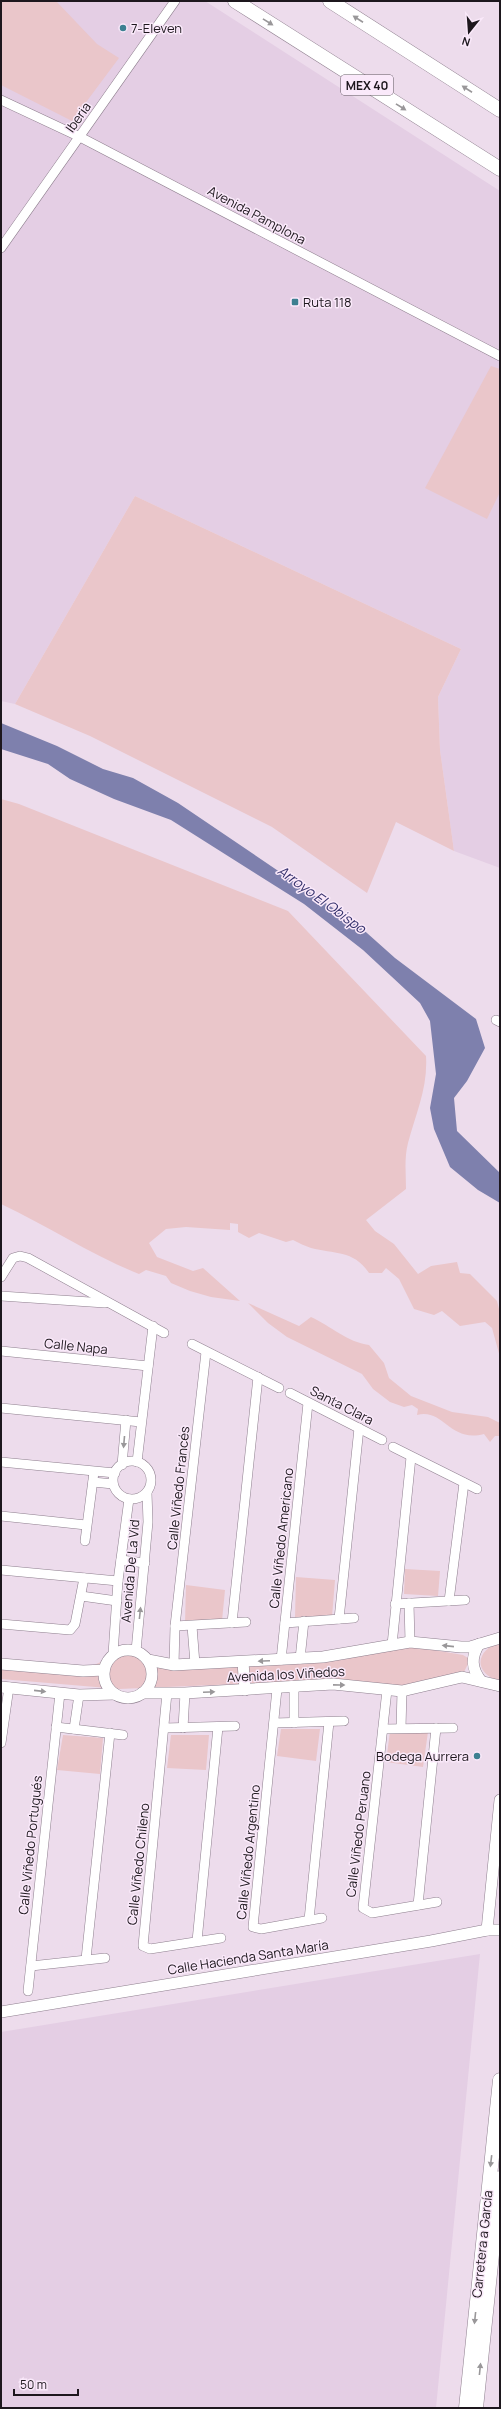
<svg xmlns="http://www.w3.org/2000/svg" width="501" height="2409" viewBox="0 0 501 2409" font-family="Manrope,sans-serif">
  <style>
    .built { fill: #e4cee4 }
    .green { fill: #eac6ca }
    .water { fill: #7e80ad }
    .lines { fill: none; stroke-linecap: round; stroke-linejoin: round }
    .minor-casing { stroke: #8e7f8e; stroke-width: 10 }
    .tertiary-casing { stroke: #8e7f8e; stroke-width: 12 }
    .primary-casing { stroke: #8e7f8e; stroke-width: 15 }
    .minor { stroke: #fff; stroke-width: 9 }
    .tertiary { stroke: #fff; stroke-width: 11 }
    .primary { stroke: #fff; stroke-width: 14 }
    .oneway { fill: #999799 }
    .poi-dot { fill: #3d8091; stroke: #fae9fa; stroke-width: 1.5 }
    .labels { text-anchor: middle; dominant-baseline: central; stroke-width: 3; stroke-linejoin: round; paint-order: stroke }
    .shield { fill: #fae9fa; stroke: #5f565f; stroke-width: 1 }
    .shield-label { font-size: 12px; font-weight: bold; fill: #1d171d }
    .poi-label { font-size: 13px; fill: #1d171d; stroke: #fae9fa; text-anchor: start }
    .street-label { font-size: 13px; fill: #1d171d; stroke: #fae9fa }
    .water-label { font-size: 14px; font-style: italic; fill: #35326c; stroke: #fae9fa }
  </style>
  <rect width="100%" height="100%" fill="#eddcec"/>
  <g class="built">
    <polygon points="1,1 205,1 500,191 500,868 454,851 440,750 438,697 461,649 135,496 15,704 1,701"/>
    <polygon points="480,1954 436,2408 1,2408 1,2032"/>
  </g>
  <g class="green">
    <polygon points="1,1 56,1 97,44 119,58 72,121 1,85"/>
    <polygon points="491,366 500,369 500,492 487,519 425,488"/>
    <polygon points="135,496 461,649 438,697 440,750 454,851 396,822 367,893 272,827 90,736 15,704"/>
    <path d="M1 799 19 804 288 911 426 1056C428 1088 416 1113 408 1143 404 1158 406 1174 406 1189L366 1220 375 1231 394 1244 418 1274 431 1266 457 1262 460 1273 470 1274 497 1301 500 1313V1357L492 1328 485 1322 460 1326 442 1311 434 1315 414 1309 399 1279 386 1268 382 1273H369C354 1250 334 1254 311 1248 305 1246 299 1243 293 1240L286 1242 259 1233 249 1238 238 1232V1224L230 1223V1230L186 1227 166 1229 149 1243 157 1257 193 1271 203 1268 240 1301 211 1297 190 1291 171 1283 166 1276 146 1270 139 1274C91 1255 48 1226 1 1204Z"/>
    <path d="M248 1303 299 1326 311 1317C331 1326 347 1342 369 1345L384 1363 389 1378 411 1396 452 1412 488 1417 500 1423V1436H495L490 1442 484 1434C449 1443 444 1408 417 1415L418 1409 412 1405 404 1407 390 1402 373 1389 362 1374 287 1337 268 1323Z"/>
    <polygon points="405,1569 440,1571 438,1596 404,1594"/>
    <polygon points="296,1577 335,1580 332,1617 295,1618"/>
    <polygon points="186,1585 225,1590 222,1621 185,1624"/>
    <path d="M500 1641V1682C473 1672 475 1652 500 1641Z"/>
    <polygon points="416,1647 463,1655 468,1658 468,1664 464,1672 395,1688 332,1680 119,1689 1,1679 1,1666 74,1674 114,1656 140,1656 165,1669 341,1660 384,1650"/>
    <polygon points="281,1729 320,1729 316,1761 277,1756"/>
    <polygon points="390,1731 428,1732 423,1767 386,1762"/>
    <polygon points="63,1735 103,1738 100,1774 57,1770"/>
    <polygon points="171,1735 209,1735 206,1770 167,1768"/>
  </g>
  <polygon class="water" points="1,723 57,746 103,769 133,778 178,803 358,925 395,958 476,1019 485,1048 467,1081 454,1098 457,1131 500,1173 500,1203 478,1190 450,1167 434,1129 430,1108 436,1074 430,1021 420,1003 363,950 304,904 171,820 114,799 70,779 48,764 1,749"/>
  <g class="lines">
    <g class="minor-casing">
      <g id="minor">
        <polyline points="1,100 80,137 500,356"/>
        <polyline points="1,248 175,1"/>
        <polyline points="496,1020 500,1022"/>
        <polyline points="1,1277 13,1258 20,1256 28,1258 164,1333"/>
        <polyline points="1,1296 105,1303"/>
        <polyline points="192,1344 279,1388"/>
        <polyline points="1,1351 148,1366"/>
        <polyline points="290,1393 382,1440"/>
        <polyline points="1,1408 141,1422"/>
        <polyline points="393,1447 477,1489"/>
        <circle cx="132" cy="1480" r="19"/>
        <polyline points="1,1462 115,1473"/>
        <polyline points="137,1462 153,1326"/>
        <polyline points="122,1465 126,1420"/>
        <polyline points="93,1482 113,1484"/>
        <polyline points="1,1516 86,1525"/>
        <polyline points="85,1541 94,1472"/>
        <polyline points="121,1560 145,1563"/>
        <polyline points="1,1570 118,1581"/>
        <polyline points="81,1596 117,1601"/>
        <polyline points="449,1601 464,1483"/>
        <polyline points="409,1603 410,1642"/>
        <polyline points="395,1604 465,1600"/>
        <polyline points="339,1619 359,1428"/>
        <polyline points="232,1623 258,1377"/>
        <polyline points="285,1623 354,1618"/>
        <polyline points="1,1624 70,1630 75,1624 84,1578"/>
        <polyline points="175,1626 246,1622"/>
        <polyline points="192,1626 195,1664"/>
        <polyline points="392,1645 411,1457"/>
        <polyline points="136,1651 148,1522 147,1493"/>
        <polyline points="113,1654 118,1581 129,1499"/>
        <polyline points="300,1659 304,1621"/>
        <polyline points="281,1660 308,1403"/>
        <polyline points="174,1665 175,1626 206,1352"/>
        <polyline points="277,1689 253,1927 261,1929 322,1918"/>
        <polyline points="387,1690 363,1908 372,1913 437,1902"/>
        <polyline points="167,1693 143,1946 150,1949 221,1938"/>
        <polyline points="274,1723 344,1721"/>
        <polyline points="294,1723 294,1688"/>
        <polyline points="56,1727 123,1735"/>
        <polyline points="165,1728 235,1726"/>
        <polyline points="183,1728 185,1693"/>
        <polyline points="401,1728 402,1691"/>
        <polyline points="74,1729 79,1695"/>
        <polyline points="383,1729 453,1728"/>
        <polyline points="1,1743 9,1687"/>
        <polyline points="418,1905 436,1728"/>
        <polyline points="309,1920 329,1722"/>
        <polyline points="197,1941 218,1727"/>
        <polyline points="86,1959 110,1733"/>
        <polyline points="31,1966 105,1958"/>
        <polyline points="28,1991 60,1693"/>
      </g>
    </g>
    <g class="tertiary-casing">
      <g id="tertiary">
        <path d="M479 1644C471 1657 471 1668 481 1681"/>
        <circle cx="128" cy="1674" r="24"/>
        <polyline points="148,1660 174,1665 323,1657 410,1642 461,1647 470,1647 500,1638"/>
        <polyline points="243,1662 245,1690"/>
        <polyline points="1,1664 83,1671 104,1670"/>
        <polyline points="1,1687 79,1695 115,1694"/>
        <polyline points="142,1693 185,1693 333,1684 402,1691 462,1677 500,1686"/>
        <polyline points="487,1930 500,1800"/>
        <polyline points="1,2012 431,1941 487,1930 500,1930"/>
      </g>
    </g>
    <g class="primary-casing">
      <g id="primary">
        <polyline points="235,1 500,169"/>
        <polyline points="330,1 500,110"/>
        <polyline points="466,2408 500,2080"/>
        <polyline points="476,2408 500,2178"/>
      </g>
    </g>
    <use href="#minor" class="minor"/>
    <use href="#tertiary" class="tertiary"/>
    <use href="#primary" class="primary"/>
  </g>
  <defs><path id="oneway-solid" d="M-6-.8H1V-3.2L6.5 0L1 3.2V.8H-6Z"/></defs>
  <g class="oneway">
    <use href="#oneway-solid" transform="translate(358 19) rotate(-147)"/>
    <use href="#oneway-solid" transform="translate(268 22) rotate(32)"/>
    <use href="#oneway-solid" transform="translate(467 89) rotate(-147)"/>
    <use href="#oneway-solid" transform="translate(401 107) rotate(32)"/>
    <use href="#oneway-solid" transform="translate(124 1442) rotate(95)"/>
    <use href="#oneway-solid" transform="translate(140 1613) rotate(-84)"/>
    <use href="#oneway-solid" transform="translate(448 1646) rotate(-174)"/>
    <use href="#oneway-solid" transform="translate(264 1661) rotate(177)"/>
    <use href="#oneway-solid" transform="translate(339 1685) rotate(1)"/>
    <use href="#oneway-solid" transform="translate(40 1691) rotate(6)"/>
    <use href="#oneway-solid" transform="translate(209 1692) rotate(-3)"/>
    <use href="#oneway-solid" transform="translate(491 2161) rotate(97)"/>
    <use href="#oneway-solid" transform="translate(475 2318) rotate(96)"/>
    <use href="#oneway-solid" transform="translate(480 2369) rotate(-84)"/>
  </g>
  <g class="poi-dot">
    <circle cx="123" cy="28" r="4"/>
    <rect x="291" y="298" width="8" height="8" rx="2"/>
    <circle cx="477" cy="1756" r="4"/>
  </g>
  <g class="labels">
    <rect class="shield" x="341" y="75" width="52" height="20" rx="3"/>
    <g class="shield-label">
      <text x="367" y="85">MEX 40</text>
    </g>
    <g class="poi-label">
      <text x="131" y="28">7-Eleven</text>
      <text x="303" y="302">Ruta 118</text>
      <text x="469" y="1756" text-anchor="end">Bodega Aurrera</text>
    </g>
    <g class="street-label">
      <text transform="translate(78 117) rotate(-55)">Iberia</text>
      <text transform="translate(257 215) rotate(28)">Avenida Pamplona</text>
      <text transform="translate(76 1346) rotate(6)">Calle Napa</text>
      <text transform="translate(342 1405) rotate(27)">Santa Clara</text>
      <text transform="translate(178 1488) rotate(-84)">Calle Viñedo Francés</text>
      <text transform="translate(281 1538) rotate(-84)">Calle Viñedo Americano</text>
      <text transform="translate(130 1571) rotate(-85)">Avenida De La Vid</text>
      <text transform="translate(286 1674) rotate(-3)">Avenida los Viñedos</text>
      <text transform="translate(358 1834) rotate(-83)">Calle Viñedo Peruano</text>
      <text transform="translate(30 1845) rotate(-84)">Calle Viñedo Portugués</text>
      <text transform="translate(248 1852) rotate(-84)">Calle Viñedo Argentino</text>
      <text transform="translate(138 1864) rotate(-84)">Calle Viñedo Chileno</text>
      <text transform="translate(248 1957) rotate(-9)">Calle Hacienda Santa María</text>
      <text transform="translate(482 2244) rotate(-84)">Carretera a García</text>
    </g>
    <g class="water-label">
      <text transform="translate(322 899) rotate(36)">Arroyo El Obispo</text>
    </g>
  </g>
  <rect width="501" height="2409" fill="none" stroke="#1d171d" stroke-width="4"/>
  <g transform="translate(469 32) rotate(197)" stroke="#fae9fa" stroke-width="3" paint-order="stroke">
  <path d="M0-3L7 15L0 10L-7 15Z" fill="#1d171d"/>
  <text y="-6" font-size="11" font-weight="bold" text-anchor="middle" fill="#1d171d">N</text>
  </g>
  <path d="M14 2389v6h64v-6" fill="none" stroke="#1d171d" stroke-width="2"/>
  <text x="20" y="2389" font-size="12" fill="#1d171d" stroke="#fae9fa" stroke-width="3" paint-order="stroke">50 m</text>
</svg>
